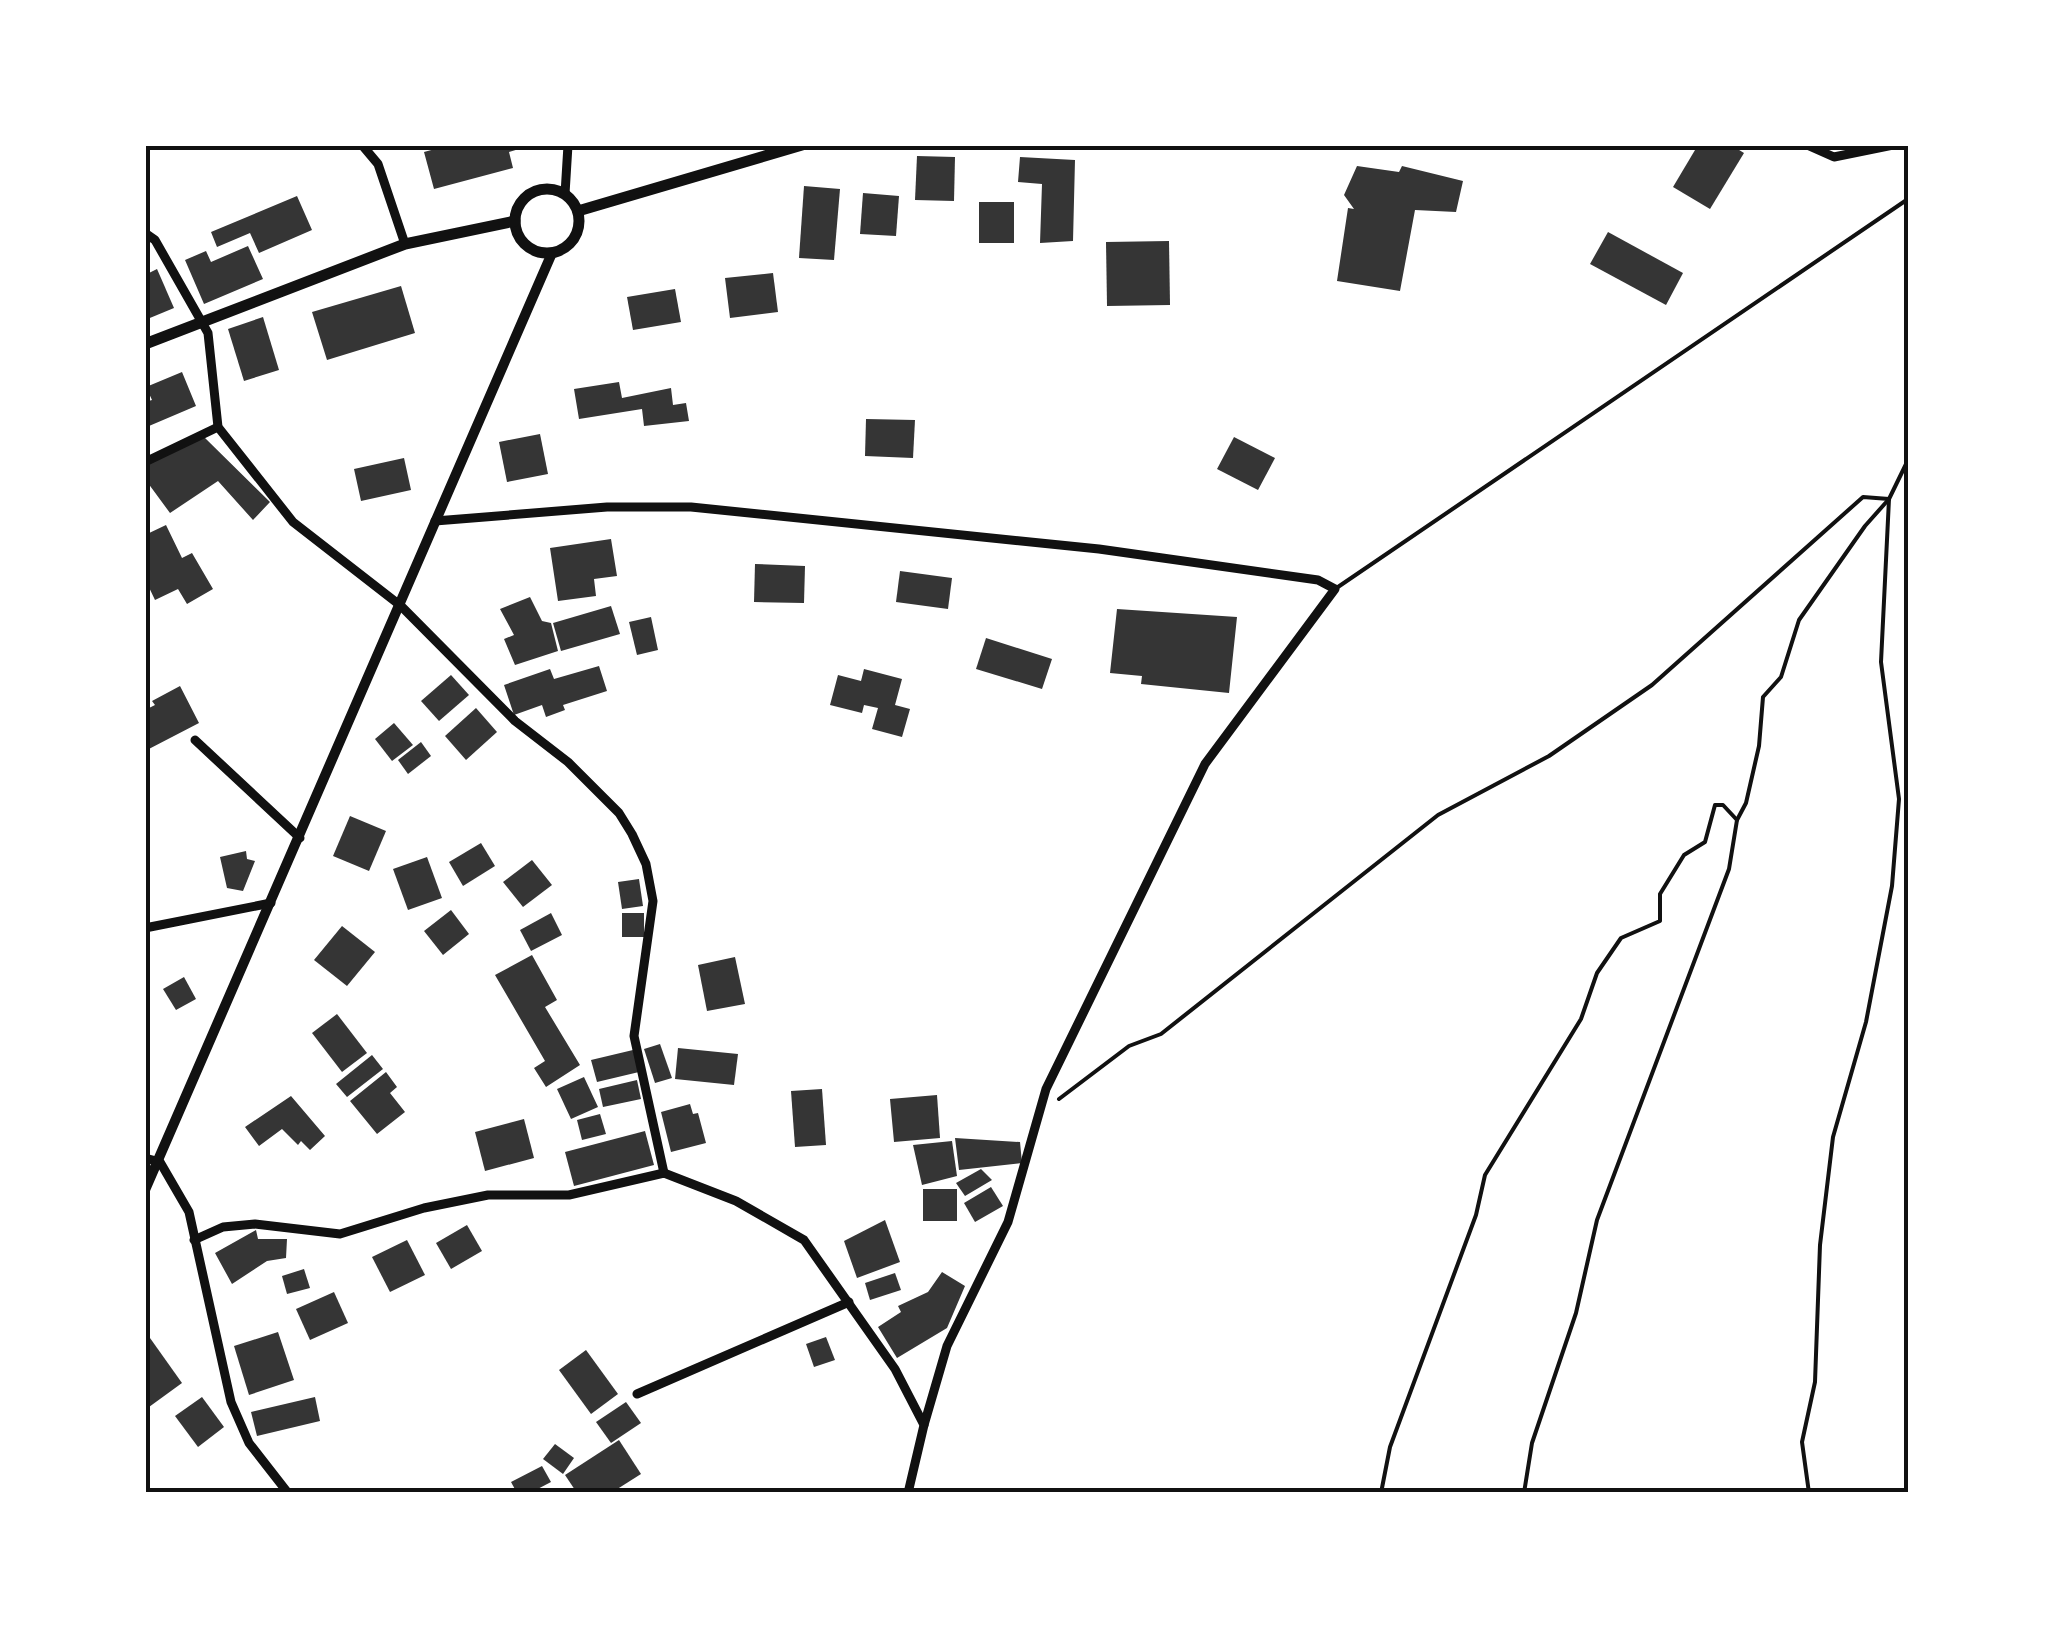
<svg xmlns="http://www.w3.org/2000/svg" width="2053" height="1638" viewBox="0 0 2053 1638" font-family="'Source Sans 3',sans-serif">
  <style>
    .building { fill: #353535 }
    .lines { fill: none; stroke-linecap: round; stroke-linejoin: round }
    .path { stroke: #111; stroke-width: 4 }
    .service { stroke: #111; stroke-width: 4 }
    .minor { stroke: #111; stroke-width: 9 }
    .tertiary { stroke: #111; stroke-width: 10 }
    .secondary { stroke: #111; stroke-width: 11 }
    .neatline { fill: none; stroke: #111; stroke-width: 4 }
  </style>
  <rect width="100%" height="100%" fill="#fff"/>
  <g class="building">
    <polygon points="450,145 529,145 529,146 509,152 513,168 434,189 424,152"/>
    <polygon points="1698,145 1731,145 1744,153 1710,209 1673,187"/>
    <polygon points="917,156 955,157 954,201 915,200"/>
    <polygon points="1020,157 1075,160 1073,241 1040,243 1042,184 1018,182"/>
    <polygon points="1357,166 1399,172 1402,166 1463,181 1456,212 1415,210 1400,291 1337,281 1348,208 1354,209 1344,195"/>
    <polygon points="804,186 840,189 834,260 799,258"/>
    <polygon points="863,193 899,196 896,236 860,234"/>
    <polygon points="297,196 312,230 259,253 250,233 217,247 211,232"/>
    <rect x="979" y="202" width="35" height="41"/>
    <polygon points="1608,232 1683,273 1666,305 1590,264"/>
    <polygon points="1169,241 1170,305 1107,306 1106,242"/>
    <polygon points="248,246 263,279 204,304 185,260 206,251 211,262"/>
    <polygon points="157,269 174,308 145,320 145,275"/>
    <polygon points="773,273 778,312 730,318 725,278"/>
    <polygon points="401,286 415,333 327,360 312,312"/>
    <polygon points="675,289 681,322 633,330 627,297"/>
    <polygon points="263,317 279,370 244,381 228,329"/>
    <polygon points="182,372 196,406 149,426 145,402 152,400 146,387"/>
    <polygon points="619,382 622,398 671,388 673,405 686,403 689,421 644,426 642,409 579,419 574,389"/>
    <polygon points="866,419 915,420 913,458 865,456"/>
    <polygon points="540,434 548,474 507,482 499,442"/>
    <polygon points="204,437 270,502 253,520 218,481 170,513 145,479 145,466"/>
    <polygon points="1234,437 1275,458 1258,490 1217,469"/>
    <polygon points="404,458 411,490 361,501 354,469"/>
    <polygon points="166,525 182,558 192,553 213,589 187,604 178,589 155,600 145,579 145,535"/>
    <polygon points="611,539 617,576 594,579 596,596 558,601 550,548"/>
    <polygon points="755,564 805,566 804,603 754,602"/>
    <polygon points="900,571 952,578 948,609 896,602"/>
    <polygon points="530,597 542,621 551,623 558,651 515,665 504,639 514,635 500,609"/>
    <polygon points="611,606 620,634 561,651 553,623"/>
    <polygon points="1117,609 1237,617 1229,693 1141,684 1142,676 1110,673"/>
    <polygon points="651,617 658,650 637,655 629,622"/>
    <polygon points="986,638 1052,659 1042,689 976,669"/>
    <polygon points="599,666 607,691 563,705 565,710 546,717 542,705 514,715 504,685 550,669 554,679"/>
    <polygon points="864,669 902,679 895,705 910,709 902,737 872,729 878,708 864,705 862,713 830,705 838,675 861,681"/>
    <polygon points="451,675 469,695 439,721 421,701"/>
    <polygon points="180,686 199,723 145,751 145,710 155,705 152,701"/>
    <polygon points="476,708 497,732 466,760 445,736"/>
    <polygon points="394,723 413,745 392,761 375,739"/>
    <polygon points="421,742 431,756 408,774 398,760"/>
    <polygon points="350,816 386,831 369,871 333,856"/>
    <polygon points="481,843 495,866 463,886 449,862"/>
    <polygon points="246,851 247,859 255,861 243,891 227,888 220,857"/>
    <polygon points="427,857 442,898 408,910 393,869"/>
    <polygon points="532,860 552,885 523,907 503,882"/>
    <polygon points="639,879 643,906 622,909 618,882"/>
    <polygon points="451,910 469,934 443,955 424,931"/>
    <polygon points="551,913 562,935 531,951 520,930"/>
    <rect x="622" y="913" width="22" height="24"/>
    <polygon points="342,926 375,952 347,986 314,960"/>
    <polygon points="532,955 557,1000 545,1007 580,1065 546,1087 534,1068 545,1061 495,975"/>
    <polygon points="735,957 745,1004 707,1011 698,965"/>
    <polygon points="184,977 196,999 176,1010 163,989"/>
    <polygon points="337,1014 367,1053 342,1072 312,1033"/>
    <polygon points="660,1044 672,1078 655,1083 644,1049"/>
    <polygon points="678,1048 738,1054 734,1085 675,1079"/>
    <polygon points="633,1050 639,1072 597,1082 591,1060"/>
    <polygon points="372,1055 383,1069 347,1097 336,1084"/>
    <polygon points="386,1072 397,1087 390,1093 405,1112 377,1134 350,1101"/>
    <polygon points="584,1077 598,1107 571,1119 557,1089"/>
    <polygon points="637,1080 641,1099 603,1107 599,1089"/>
    <polygon points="822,1089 826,1145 795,1147 791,1091"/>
    <polygon points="937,1095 940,1138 894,1142 890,1099"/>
    <polygon points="291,1096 325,1136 310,1150 301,1141 298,1145 282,1129 259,1146 245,1127"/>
    <polygon points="690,1104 693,1114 698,1113 706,1143 671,1152 661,1112"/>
    <polygon points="600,1114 606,1134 582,1140 577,1120"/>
    <polygon points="524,1119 534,1158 485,1171 475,1132"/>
    <polygon points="645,1131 654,1165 574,1186 565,1152"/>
    <polygon points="955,1138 1020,1142 1022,1163 959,1170"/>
    <polygon points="952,1141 957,1176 922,1185 913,1145"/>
    <polygon points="981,1169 992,1180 965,1196 956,1183"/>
    <polygon points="991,1187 1003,1206 975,1222 964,1203"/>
    <rect x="923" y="1189" width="34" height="32"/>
    <polygon points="885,1220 900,1262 857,1278 844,1241"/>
    <polygon points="467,1225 482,1251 451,1269 436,1243"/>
    <polygon points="256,1230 258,1239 287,1239 286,1258 267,1261 232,1284 215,1253"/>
    <polygon points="407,1240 425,1275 390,1292 372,1257"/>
    <polygon points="304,1269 310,1288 287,1294 282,1276"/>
    <polygon points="942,1272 965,1286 947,1328 897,1358 878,1327 901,1312 898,1306 928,1292"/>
    <polygon points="895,1273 901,1290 870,1300 865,1283"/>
    <polygon points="334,1292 348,1323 310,1340 296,1309"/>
    <polygon points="278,1332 294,1380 249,1395 234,1346"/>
    <polygon points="826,1337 835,1360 814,1367 806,1344"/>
    <polygon points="150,1338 182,1383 149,1407 145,1342"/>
    <polygon points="586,1350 618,1394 591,1414 559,1370"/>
    <polygon points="202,1397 224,1427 198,1447 175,1416"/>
    <polygon points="315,1397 320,1421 257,1436 251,1412"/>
    <polygon points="626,1402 641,1423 611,1443 596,1422"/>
    <polygon points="619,1440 641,1474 611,1493 577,1493 565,1475"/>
    <polygon points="555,1444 574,1458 563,1474 543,1459"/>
    <polygon points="542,1466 551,1482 530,1493 517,1493 511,1482"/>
  </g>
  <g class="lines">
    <g class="path">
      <polyline points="1059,1099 1129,1046 1161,1034 1438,815 1549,756 1652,685 1863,497 1889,499"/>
      <polyline points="1381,1493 1390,1447 1476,1215 1485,1175 1581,1019 1597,973 1621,938 1660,921 1660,894 1684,855 1705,842 1715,805 1723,805 1737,820"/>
      <polyline points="1524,1493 1532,1443 1576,1313 1597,1220 1729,869 1737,820 1746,803 1759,746 1763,697 1781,677 1799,620 1865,526 1889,499 1908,460"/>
      <polyline points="1809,1493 1802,1442 1815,1382 1820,1245 1833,1137 1866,1022 1892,886 1899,799 1881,662 1889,499"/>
    </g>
    <polyline class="service" points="1335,589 1908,199"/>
    <g class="minor">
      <polyline points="362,145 378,164 405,244"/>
      <polyline points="1807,145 1834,157 1893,145"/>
      <polyline points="565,194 568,145"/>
      <polyline points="145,233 155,240 208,333 218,427 293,522 401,606 515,721 568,762 619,813 632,834 646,864 653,901 634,1036 664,1173"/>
      <polyline points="145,462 218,427"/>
      <polyline points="435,521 607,507 691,507 1099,549 1318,580 1335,589 1205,764 1046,1089 1008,1222 947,1346 924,1425"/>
      <polyline points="195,740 300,838"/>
      <polyline points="145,928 271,903"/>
      <polyline points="145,1158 160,1162 189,1212 231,1402 249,1443 288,1493"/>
      <polyline points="194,1240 223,1227 255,1224 340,1234 424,1208 488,1195 569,1195 664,1173 736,1201 804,1240 895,1369 924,1425 908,1493"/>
      <polyline points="637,1394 849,1302"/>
    </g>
    <polyline class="tertiary" points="145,1190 552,253"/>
    <g class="secondary">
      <circle cx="547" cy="221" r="32"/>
      <polyline points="578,211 802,145"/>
      <polyline points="145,344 405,244 515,221"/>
    </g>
  </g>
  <rect width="2053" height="1638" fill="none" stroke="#ffffff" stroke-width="295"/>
  <rect x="148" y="148" width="1758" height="1342" class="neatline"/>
</svg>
